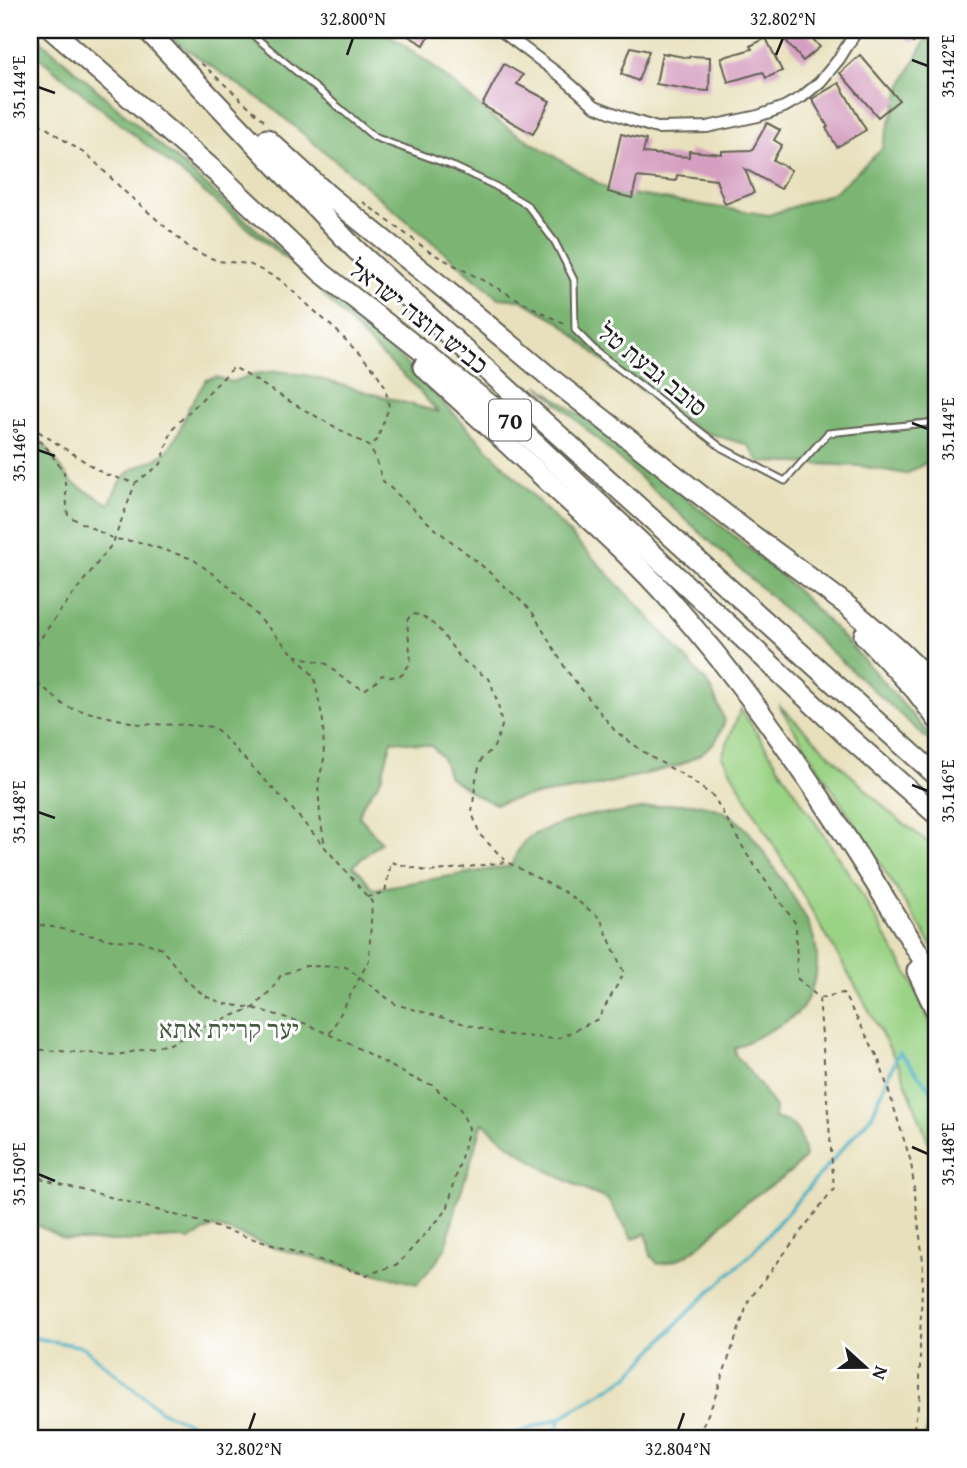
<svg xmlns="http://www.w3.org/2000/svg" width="967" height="1468" viewBox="0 0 967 1468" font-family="'Gentium Book Plus','Frank Ruhl Libre',serif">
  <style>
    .green { fill: #9bd386; stroke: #5c7851; stroke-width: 2 }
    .forest { fill: #7cb573; stroke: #4c6848; stroke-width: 2 }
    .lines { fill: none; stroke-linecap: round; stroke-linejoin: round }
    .stream { stroke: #42adc1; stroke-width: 3.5 }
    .building { fill: #d59fc1 }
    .lane-casing { stroke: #636154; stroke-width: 9 }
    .street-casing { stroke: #636154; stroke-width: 14 }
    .highway-casing { stroke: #636154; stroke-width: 23 }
    .path { stroke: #636154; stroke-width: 2; stroke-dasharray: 5 5; stroke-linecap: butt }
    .lane { stroke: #fff; stroke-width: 5 }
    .street { stroke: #fff; stroke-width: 10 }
    .highway { stroke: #fff; stroke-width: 19 }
    .ticks { fill: none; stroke: #1c1c1c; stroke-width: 2.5 }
    .labels { text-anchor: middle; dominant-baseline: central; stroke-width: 6; stroke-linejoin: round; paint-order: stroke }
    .shield { fill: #fff; stroke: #606060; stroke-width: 2 }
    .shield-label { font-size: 24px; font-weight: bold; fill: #1c1c1c }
    .street-label { font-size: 26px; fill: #1c1c1c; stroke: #fff }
    .park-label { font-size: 26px; fill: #485c41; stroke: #fff }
    .neatline { fill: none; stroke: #1c1c1c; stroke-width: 2.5 }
    .ticks-label { font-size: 18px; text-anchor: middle; fill: #1c1c1c }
  </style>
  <rect width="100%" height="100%" fill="#fff"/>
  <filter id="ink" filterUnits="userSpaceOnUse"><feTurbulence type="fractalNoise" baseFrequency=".0143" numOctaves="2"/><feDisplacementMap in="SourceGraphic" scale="14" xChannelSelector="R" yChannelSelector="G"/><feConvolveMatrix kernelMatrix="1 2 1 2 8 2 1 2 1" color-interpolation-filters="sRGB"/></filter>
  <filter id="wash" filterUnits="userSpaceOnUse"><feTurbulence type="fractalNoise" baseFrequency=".00686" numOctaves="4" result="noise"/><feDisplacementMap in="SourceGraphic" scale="28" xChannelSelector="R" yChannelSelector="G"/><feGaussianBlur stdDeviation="1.57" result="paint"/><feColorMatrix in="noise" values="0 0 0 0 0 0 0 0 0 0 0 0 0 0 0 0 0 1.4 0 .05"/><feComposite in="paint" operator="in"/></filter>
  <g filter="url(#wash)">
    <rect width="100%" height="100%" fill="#e8e0bc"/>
    <g class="green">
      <polygon points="778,704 890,813 937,849 937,953"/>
      <polygon points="741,709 855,883 914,985 937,1041 937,1188 934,1156 900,1068 859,992 722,756"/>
      <polygon points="937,1378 937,1438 925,1438"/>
    </g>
    <g class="forest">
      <polygon points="170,30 383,30 429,63 497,121 611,191 769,215 833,193 881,150 902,85 931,30 937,30 937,457 906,474 860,466 770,462 760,463 748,445 698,430 611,368 559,321 521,300 499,298 270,106 170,38"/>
      <path d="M30 31 384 341 641 608 710 686 725 721 716 741 701 754 678 766 593 787 519 798 496 804 477 796 449 777 442 758 432 746 392 740 381 779 363 804 359 816 381 842 353 866 361 873 373 889 511 866C514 858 520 845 527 839 537 830 578 818 592 815 601 813 610 815 619 813 649 808 684 798 714 808 748 818 763 853 782 880 798 904 818 931 817 962 817 976 810 995 803 1007 795 1021 751 1039 735 1048V1054L759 1084 775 1108 774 1118C799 1123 801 1134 805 1157 790 1177 764 1188 745 1203 716 1225 698 1261 658 1264L651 1256 646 1233 633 1239 607 1199 589 1192 546 1170 508 1144 483 1123 457 1204 446 1246 437 1261 417 1284 275 1248 238 1234 213 1227 189 1240 175 1238 137 1241H94L65 1239 30 1222V438L44 444 71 482 109 504 119 483 132 469 156 459 168 450 179 432 189 407 206 380 217 377 231 382 255 374 277 371 306 375 438 412 413 384 371 345 304 274 30 50Z"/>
      <path d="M538 385C593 424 646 465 699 508 731 533 763 559 793 587 844 635 890 690 937 743V748Z"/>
    </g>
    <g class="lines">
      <g class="stream">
        <polyline points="30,1337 83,1347 161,1411 224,1438"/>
        <polyline points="503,1438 560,1418 629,1376 688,1312 750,1255 872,1115 899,1052 937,1097"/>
        <polyline points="557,1438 560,1418"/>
      </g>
    </g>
    <g id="blocks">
      <g class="building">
        <polygon points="398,30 432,30 424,45"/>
        <polygon points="777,30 805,30 820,47 803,61"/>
        <polygon points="898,30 924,30 913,43"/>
        <polygon points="766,38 782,71 766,78 763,72 728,82 721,58 752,49 750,46"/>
        <polygon points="631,47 649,51 638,81 621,74"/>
        <polygon points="662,53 689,58 690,56 710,57 709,91 693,90 656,84"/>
        <polygon points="860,55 899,100 878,117 840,73"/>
        <polygon points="504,64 523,75 517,84 550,101 533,134 482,105"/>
        <polygon points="839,83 866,130 837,147 826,128 828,127 812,99"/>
        <polygon points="767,123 780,130 774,140 782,145 773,160 791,170 781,189 745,169 754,193 725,204 716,180 677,175 676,181 637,177 632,198 608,192 621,134 646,140 643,153 689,157 689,151 722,154 722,151 752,150"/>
      </g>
    </g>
  </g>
  <g filter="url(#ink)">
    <use href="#blocks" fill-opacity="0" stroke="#636154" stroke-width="2"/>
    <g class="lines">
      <g class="lane-casing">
        <polyline id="lane" points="247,30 374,137 455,167 495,186 527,205 555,242 574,280 575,330 596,351 722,448 785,481 828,433 937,422"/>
      </g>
      <g class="street-casing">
        <polyline id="street" points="500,30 561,76 595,106 631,120 657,128 707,127 758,116 784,107 802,97 820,82 839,59 857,30"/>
      </g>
      <g class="highway-casing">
        <g id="highway">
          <polyline points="52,30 219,175 322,273 511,421 845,734 937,815"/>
          <polyline points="147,30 355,249 532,411 937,776"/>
          <polyline points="267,139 328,195 441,286 553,380 744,529 844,603 898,649 937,687"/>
          <path d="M423 367C468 407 512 448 556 489 595 525 635 560 670 600 774 717 856 850 937 983"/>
          <polyline points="864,635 916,691 937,719"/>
          <polyline points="917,971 937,1013"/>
        </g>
      </g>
      <g class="path">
        <polyline points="201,63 267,123"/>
        <polyline points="30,117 91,158 124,191 192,250 218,261 249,264 279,279 337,331 374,369 385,386 389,407 377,440 370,446"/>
        <polyline points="363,202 430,252 564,324"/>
        <polyline points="30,426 104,474 135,483 161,464 172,429 234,367 294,404 369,446 375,457 383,481 433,527 479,563 531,610 567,671 615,731 651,757 685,776 714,797 748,856 796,924 797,978 819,998 834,1188 749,1300 713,1403 697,1438"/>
        <polyline points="30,435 44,444 64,472 68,516 114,539 139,542 193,559 230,587 314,676 323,721 324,759 318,784 320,816 325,847"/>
        <polyline points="30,654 57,615 113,543 135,484"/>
        <polyline points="30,676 66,707 139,724 188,725 214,727 287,803 372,902 369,960 329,1035"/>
        <polyline points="367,897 385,892 391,862 429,872 506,862"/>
        <polyline points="30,924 48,926 112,940 141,941 161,948 188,982 205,996 225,1004 253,1008 304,1023 352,1045 411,1077 432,1085 460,1109 469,1128 447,1210 398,1264 367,1275 197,1221 30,1175"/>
        <polyline points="820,998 843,993 878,1057 911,1162 923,1261 920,1339 920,1396 912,1438"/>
        <polyline points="30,1049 117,1055 170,1044 205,1026 253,1008 272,989 281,975 305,966 346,967 395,1004 500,1034 557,1039 598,1019 624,973 600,918 568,894 507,862 480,835 472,813 476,779 481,760 494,747 502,726 498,704 490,680 462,660 437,627 421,615 411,614 407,621 411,662 402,675 391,677 382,675 375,683 364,690 341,677 327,664 294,655"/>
      </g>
      <use href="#lane" class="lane"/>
      <use href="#street" class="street"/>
      <use href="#highway" class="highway"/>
    </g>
  </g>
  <path class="ticks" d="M347 55 353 38M776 55 783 38M912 60 928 66M38 87 55 93M912 423 928 429M38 450 55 456M912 785 928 791M38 812 55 818M912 1147 928 1154M38 1174 55 1181M249 1430 255 1413M678 1430 684 1413"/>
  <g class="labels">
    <rect class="shield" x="489" y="399.5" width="42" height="41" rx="5"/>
    <g class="shield-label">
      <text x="510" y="420">70</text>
    </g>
    <g class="street-label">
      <text transform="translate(419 316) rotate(38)">כביש חוצה ישראל</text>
      <text transform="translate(653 369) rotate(39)">סובב גבעת טל</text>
    </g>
    <g class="park-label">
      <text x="229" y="1028">יער קריית אתא</text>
    </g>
  </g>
  <rect width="967" height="1468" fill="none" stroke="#fff" stroke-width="77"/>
  <g transform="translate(865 1367) rotate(111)" stroke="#ffffff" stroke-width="5" paint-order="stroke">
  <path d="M0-5L12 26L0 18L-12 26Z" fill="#1c1c1c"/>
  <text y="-10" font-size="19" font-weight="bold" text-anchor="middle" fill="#1c1c1c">N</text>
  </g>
  <rect x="38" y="38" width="890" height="1392" class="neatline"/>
  <g class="ticks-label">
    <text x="353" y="25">32.800°N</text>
    <text x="783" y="25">32.802°N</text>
    <text transform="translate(948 66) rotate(-90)" y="6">35.142°E</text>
    <text transform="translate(19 87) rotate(-90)" y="6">35.144°E</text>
    <text transform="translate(948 429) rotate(-90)" y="6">35.144°E</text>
    <text transform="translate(19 450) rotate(-90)" y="6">35.146°E</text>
    <text transform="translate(948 791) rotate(-90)" y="6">35.146°E</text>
    <text transform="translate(19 812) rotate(-90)" y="6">35.148°E</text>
    <text transform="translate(948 1154) rotate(-90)" y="6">35.148°E</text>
    <text transform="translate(19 1174) rotate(-90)" y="6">35.150°E</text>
    <text x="249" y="1455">32.802°N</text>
    <text x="678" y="1455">32.804°N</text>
  </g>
</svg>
